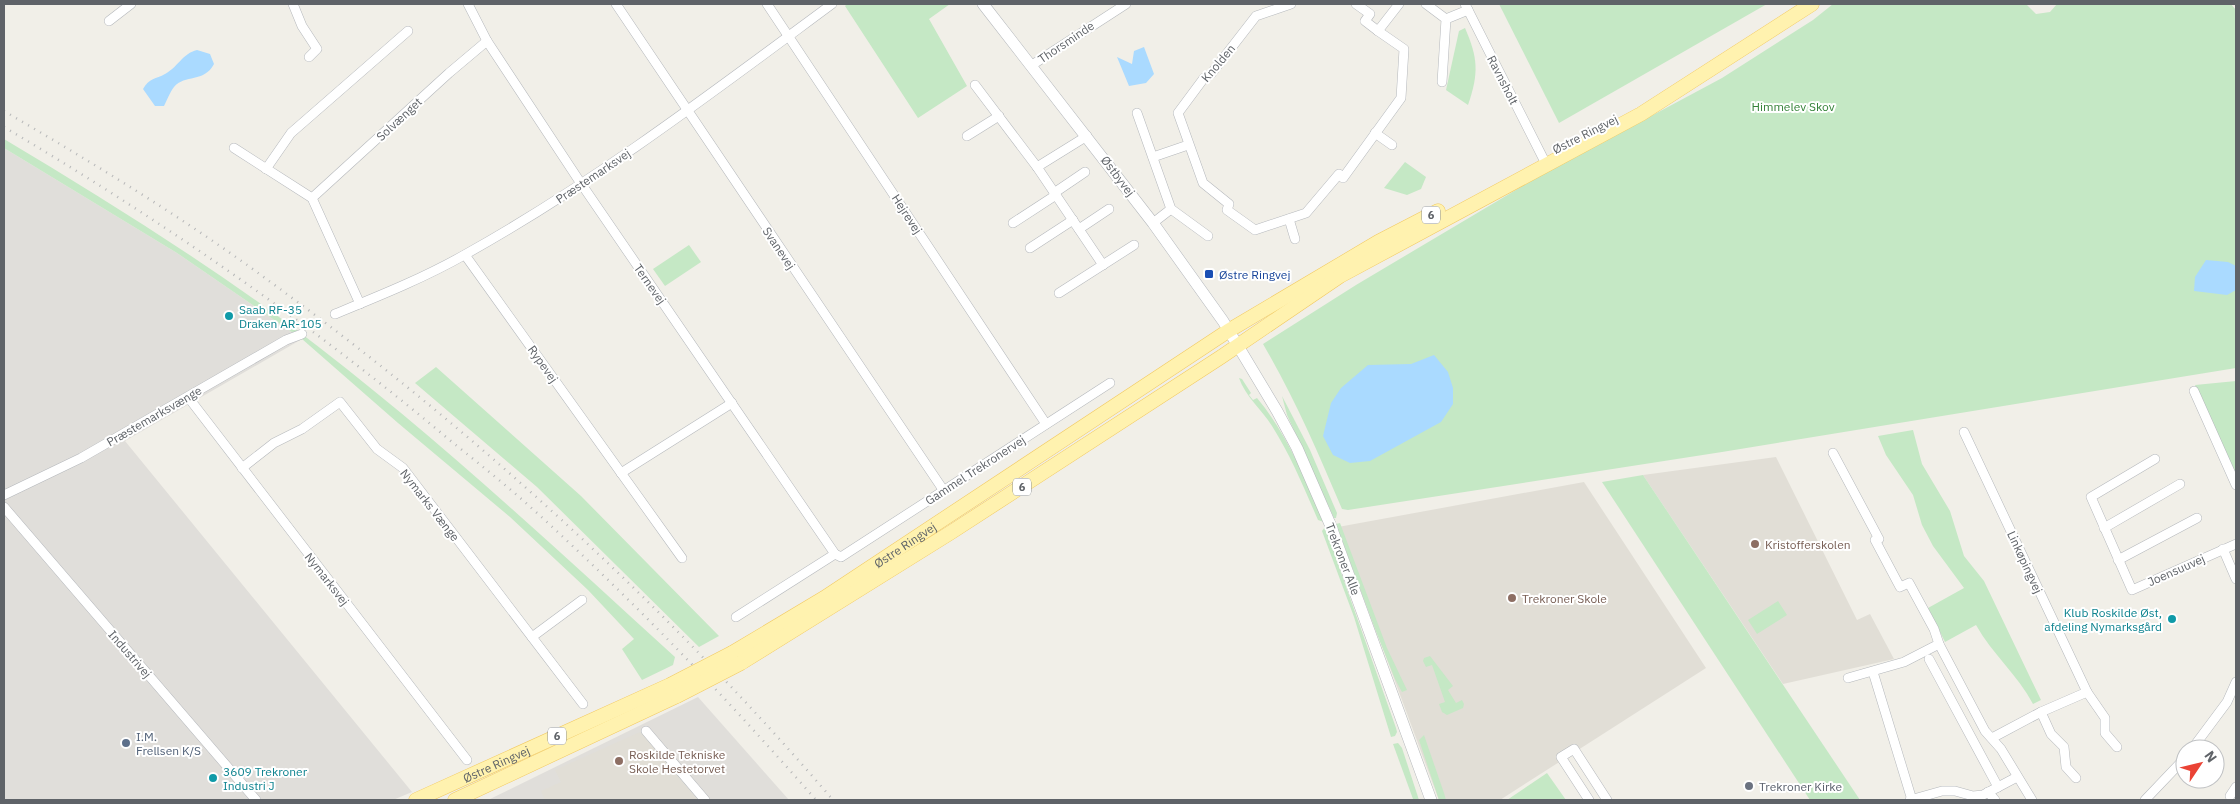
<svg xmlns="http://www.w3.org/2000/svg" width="2240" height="804" viewBox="0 0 2240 804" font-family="'IBM Plex Sans',sans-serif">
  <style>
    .industrial { fill: #e0deda }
    .education { fill: #e1ded6 }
    .green { fill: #c5e8c5 }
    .water { fill: #aadaff }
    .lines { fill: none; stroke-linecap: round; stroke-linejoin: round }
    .minor-casing { stroke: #b5b8bc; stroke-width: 10 }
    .tertiary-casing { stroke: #b5b8bc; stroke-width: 12 }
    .primary-casing { stroke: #f2c960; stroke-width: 15 }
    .minor { stroke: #fff; stroke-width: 9 }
    .tertiary { stroke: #fff; stroke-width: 11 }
    .primary { stroke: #fff2af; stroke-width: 14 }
    .rail { stroke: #b6b7b8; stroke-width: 2.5; stroke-dasharray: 1 6; stroke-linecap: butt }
    .primary-bridge-casing { stroke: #f2c960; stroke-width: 15; stroke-linecap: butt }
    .primary-bridge { stroke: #fff2af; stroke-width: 14 }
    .transit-dot { fill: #1a4fb4; stroke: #fff; stroke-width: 2 }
    .culture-dot { fill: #0f9aa8; stroke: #fff; stroke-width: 2 }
    .education-dot { fill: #8d6e63; stroke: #fff; stroke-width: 2 }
    .service-dot { fill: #5c6f8a; stroke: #fff; stroke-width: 2 }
    .worship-dot { fill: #6b7280; stroke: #fff; stroke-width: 2 }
    .labels { text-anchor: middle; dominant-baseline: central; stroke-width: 4; stroke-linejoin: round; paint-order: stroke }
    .shield { fill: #fff; stroke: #8f9295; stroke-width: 1 }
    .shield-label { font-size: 11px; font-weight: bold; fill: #5f6368 }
    .street-label { font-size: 12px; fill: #5f6368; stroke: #fff }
    .park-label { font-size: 12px; fill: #348238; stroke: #fff }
    .transit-label { font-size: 12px; fill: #164399; stroke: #fff; text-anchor: start }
    .culture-label { font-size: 12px; fill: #0d838f; stroke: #fff; text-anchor: start }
    .education-label { font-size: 12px; fill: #785e54; stroke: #fff; text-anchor: start }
    .service-label { font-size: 12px; fill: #4e5e75; stroke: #fff; text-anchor: start }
    .worship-label { font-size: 12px; fill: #5b616d; stroke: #fff; text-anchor: start }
  </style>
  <rect width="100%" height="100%" fill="#f1efe8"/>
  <g class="industrial">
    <polygon points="4,148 177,253 302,339 125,441 412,792 393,800 4,800"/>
    <polygon points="698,697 789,800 488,800"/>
  </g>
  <g class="education">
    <polygon points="1776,457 1857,620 1870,614 1894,659 1783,684 1643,475"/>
    <polygon points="1584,482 1706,668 1500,800 1439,800 1338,527"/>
    <polygon points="640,732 698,800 545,800 541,791 561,782 555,770"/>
  </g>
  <g class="green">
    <polygon points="847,4 950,4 929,19 967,86 918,118 845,6"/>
    <polygon points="1499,4 1767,4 1559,123"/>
    <path d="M1833 4H2026L2036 14 2050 12 2057 4H2231L2236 10V368L1722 452 1348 510 1342 509C1318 452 1294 397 1263 344L1356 285 1541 175 1722 78 1813 20Z"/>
    <path d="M1465 28C1478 58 1479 73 1468 105L1446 90 1459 31Z"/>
    <path d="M4 139C101 197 199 258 290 325 426 427 550 543 675 657L673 665 642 680 622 649 634 639 588 590 510 517 398 423 302 339 177 253 4 148Z"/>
    <polygon points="1405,162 1426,177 1421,189 1407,195 1384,188"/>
    <polygon points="689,245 701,262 665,286 653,269"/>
    <polygon points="436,367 581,496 719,636 699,647 537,487 415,383"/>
    <path d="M1239 378 1242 379 1251 393 1249 395 1253 400 1257 398C1288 435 1305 479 1324 522L1318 520C1304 488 1291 456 1272 426 1262 410 1245 396 1239 378Z"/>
    <polygon points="2236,381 2236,474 2195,385"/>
    <polygon points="1282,396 1310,450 1337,513 1336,518 1334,518 1287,415"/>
    <path d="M1913 430 1922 464 1950 511 1964 556 1984 581 2041 700 2033 704C2018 675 1992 654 1976 625L1945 642 1928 608 1964 588 1933 546 1922 525 1913 495 1886 455 1878 436Z"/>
    <polygon points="1643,475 1860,800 1810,800 1602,482"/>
    <polygon points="1340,523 1387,648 1407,690 1402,692 1395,679 1375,629 1336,524"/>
    <polygon points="1325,527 1396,728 1397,732 1395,736 1391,737 1354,617 1322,531"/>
    <polygon points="1778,601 1787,615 1757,634 1748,620"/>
    <polygon points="1430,656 1453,686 1448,690 1456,703 1462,700 1464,704 1463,708 1447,715 1442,712 1439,704 1445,702 1432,665 1426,667 1423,661 1424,658"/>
    <polygon points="1424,735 1444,793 1446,800 1439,800 1419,740"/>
    <polygon points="1398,743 1402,748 1419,800 1413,799 1393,744"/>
    <polygon points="1547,773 1566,800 1507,800"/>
  </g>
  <g class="water">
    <polygon points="1144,47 1154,74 1146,83 1129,86 1117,57 1132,64 1134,51"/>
    <path d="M197 50 210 54 214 64C204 83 185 74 174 87 170 92 167 100 164 106H155L143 89C149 78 156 79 165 74 177 68 183 53 197 50Z"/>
    <polygon points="2206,260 2228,262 2236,266 2236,290 2227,295 2194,291 2195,277"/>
    <polygon points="1434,355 1448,372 1453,388 1453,404 1441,422 1370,461 1350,463 1333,455 1323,436 1331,403 1341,388 1368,365 1411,364"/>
  </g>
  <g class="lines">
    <g class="minor-casing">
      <g id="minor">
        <polyline points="293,4 302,26 317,49 309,57"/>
        <polyline points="468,4 487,41 578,179 835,554 841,557 1110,383"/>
        <polyline points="616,4 944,491"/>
        <polyline points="767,4 1046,424"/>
        <polyline points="1291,4 1256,16 1211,74 1204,78 1178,113 1203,183 1229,204 1227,210 1255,230 1306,213 1339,174 1343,178 1401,98 1404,49 1378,31"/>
        <polyline points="1356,4 1370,14 1365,21 1378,31 1399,4"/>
        <polyline points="1426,4 1446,19 1442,82"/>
        <polyline points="1465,4 1546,164"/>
        <polyline points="1446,19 1468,10"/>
        <polyline points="109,21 131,4"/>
        <polyline points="1032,65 1126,4"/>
        <polyline points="975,85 1037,167 1103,265"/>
        <polyline points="1137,113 1171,209 1208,236"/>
        <polyline points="1375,133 1392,145"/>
        <polyline points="967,136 999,116"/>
        <polyline points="234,148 312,198 360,304"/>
        <polyline points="1153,157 1188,145"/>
        <polyline points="1037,167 1087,136"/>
        <polyline points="266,169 291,133 408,31"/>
        <polyline points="1054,193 1085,172"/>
        <polyline points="312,198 449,73 487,41"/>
        <polyline points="1289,219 1295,239"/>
        <polyline points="1013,223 1056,195"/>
        <polyline points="1153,223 1171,209"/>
        <polyline points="1079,229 1109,209"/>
        <polyline points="1030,248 1073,220"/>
        <polyline points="465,255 682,558"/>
        <polyline points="1059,293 1134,245"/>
        <path d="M335 314C379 296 424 278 466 254 595 182 713 92 832 4"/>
        <polyline points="2194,391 2236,485"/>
        <polyline points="188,397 467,760"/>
        <polyline points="1964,432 2087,692 2041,712 1992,738"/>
        <polyline points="1833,453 1879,539 1875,540 1900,587 1909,583 1934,629 1939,644 1985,731 2001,749 2032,800"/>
        <polyline points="2155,459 2091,497 2132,590 2236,544"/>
        <polyline points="242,468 274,443 302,429 340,402 377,449 403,468 583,704"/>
        <polyline points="621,473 732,403"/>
        <polyline points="4,495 81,458 286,340 302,334"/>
        <polyline points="4,507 256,800"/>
        <polyline points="2104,528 2180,484"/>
        <polyline points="2223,549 2236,579"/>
        <polyline points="2118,560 2197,518"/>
        <polyline points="736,617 835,554"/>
        <polyline points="532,637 582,600"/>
        <polyline points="1929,659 1998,787"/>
        <polyline points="1873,672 1912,800"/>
        <polyline points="1848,678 1904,662 1939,644"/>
        <polyline points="2087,692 2105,718 2105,733 2117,747"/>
        <polyline points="2041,712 2051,734 2064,747 2066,767 2076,778"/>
        <polyline points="646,731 705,800"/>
        <polyline points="2192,749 2227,702 2236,682"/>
        <polyline points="1988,792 1995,800"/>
        <polyline points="2230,796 2236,787"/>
        <polyline points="1589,800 1561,757 1574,749 1607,800"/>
        <polyline points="1910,800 1942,791 1955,791 1973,796 1983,795 2017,777"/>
        <polyline points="2145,800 2185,758"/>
      </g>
    </g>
    <g class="tertiary-casing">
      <polyline id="tertiary" points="983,4 1153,223 1223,321 1277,411 1297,448 1330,524 1431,800"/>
    </g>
    <g class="primary-casing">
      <g id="primary">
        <path id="s1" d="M732 653 824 598 1228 331 1378 242 1438 211"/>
        <polyline points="741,663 950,533 1221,357 1340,276 1641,114 1812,4"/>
        <path id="s2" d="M416 800 670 685"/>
        <polyline points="455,800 677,696"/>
      </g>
    </g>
    <use href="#minor" class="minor"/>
    <use href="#tertiary" class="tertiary"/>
    <use href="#primary" class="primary"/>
    <g class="rail">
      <path d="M4 111C93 163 182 217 265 278 474 430 665 604 833 800"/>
      <path d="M4 127C161 220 312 324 452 442 477 462 502 482 526 503 629 596 725 696 816 800"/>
    </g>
    <g class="primary-bridge-casing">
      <g id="primary-bridge">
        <polyline points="670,685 732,653"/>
        <polyline points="677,696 741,663"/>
      </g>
    </g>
    <use href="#primary-bridge" class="primary-bridge"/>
  </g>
  <rect class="transit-dot" x="1204" y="269" width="10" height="10" rx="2.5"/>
  <g class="culture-dot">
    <circle cx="229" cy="316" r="5"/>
    <circle cx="2172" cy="619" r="5"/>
    <circle cx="213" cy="778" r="5"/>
  </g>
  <g class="education-dot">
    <circle cx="1755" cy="544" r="5"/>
    <circle cx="1512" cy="598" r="5"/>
    <circle cx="619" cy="761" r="5"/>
  </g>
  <circle class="service-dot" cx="126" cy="743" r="5"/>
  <circle class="worship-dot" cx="1749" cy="786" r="5"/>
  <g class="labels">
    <g class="shield">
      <rect x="1422" y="206.5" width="18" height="17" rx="4"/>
      <rect x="1013" y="478.5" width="18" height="17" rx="4"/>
      <rect x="548" y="727.5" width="18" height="17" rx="4"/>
    </g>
    <g class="shield-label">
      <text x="1431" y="215">6</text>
      <text x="1022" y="487">6</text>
      <text x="557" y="736">6</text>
    </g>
    <g class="street-label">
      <text transform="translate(1066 42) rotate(-34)">Thorsminde</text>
      <text transform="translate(1218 63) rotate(-50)">Knolden</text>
      <text transform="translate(1503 80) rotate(63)">Ravnsholt</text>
      <text transform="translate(399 119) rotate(-43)">Solvænget</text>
      <text transform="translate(1585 134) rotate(-27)">Østre Ringvej</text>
      <text transform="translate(593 176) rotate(-34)">Præstemarksvej</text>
      <text transform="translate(1118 176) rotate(53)">Østbyvej</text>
      <text transform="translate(907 214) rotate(57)">Hejrevej</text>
      <text transform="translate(779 248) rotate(56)">Svanevej</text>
      <text transform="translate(650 284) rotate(55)">Ternevej</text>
      <text transform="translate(543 364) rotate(55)">Rypevej</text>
      <text transform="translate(154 416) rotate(-30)">Præstemarksvænge</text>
      <text transform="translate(975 470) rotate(-33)">Gammel Trekronervej</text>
      <text transform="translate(430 505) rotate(52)">Nymarks Vænge</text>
      <text stroke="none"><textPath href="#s1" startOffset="204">Østre Ringvej</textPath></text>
      <text transform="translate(1343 559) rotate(69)">Trekroner Alle</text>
      <text transform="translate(2025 562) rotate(65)">Linkøpingvej</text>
      <text transform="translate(2176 570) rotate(-24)">Joensuuvej</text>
      <text transform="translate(327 579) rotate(52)">Nymarksvej</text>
      <text transform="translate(130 654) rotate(49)">Industrivej</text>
      <text stroke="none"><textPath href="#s2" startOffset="88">Østre Ringvej</textPath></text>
    </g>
    <g class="park-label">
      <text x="1793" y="106">Himmelev Skov</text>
    </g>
    <g class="transit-label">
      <text x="1219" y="274">Østre Ringvej</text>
    </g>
    <g class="culture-label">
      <text x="239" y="309">Saab RF-35<tspan x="239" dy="14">Draken AR-105</tspan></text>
      <text x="2162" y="612" text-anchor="end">Klub Roskilde Øst,<tspan x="2162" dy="14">afdeling Nymarksgård</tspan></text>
      <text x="223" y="771">3609 Trekroner<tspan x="223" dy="14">Industri J</tspan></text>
    </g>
    <g class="education-label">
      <text x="1765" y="544">Kristofferskolen</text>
      <text x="1522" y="598">Trekroner Skole</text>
      <text x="629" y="754">Roskilde Tekniske<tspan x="629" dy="14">Skole Hestetorvet</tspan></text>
    </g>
    <g class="service-label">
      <text x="136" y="736">I.M.<tspan x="136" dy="14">Frellsen K/S</tspan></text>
    </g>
    <g class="worship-label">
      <text x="1759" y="786">Trekroner Kirke</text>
    </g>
  </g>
  <rect width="2240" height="804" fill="none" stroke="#5f6368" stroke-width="10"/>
  <g transform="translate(2200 764) rotate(55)"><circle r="24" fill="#ffffff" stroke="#bfc1c3"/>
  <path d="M0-4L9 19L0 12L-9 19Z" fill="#ea4335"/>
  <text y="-8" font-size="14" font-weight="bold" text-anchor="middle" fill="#5f6368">N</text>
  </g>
</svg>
